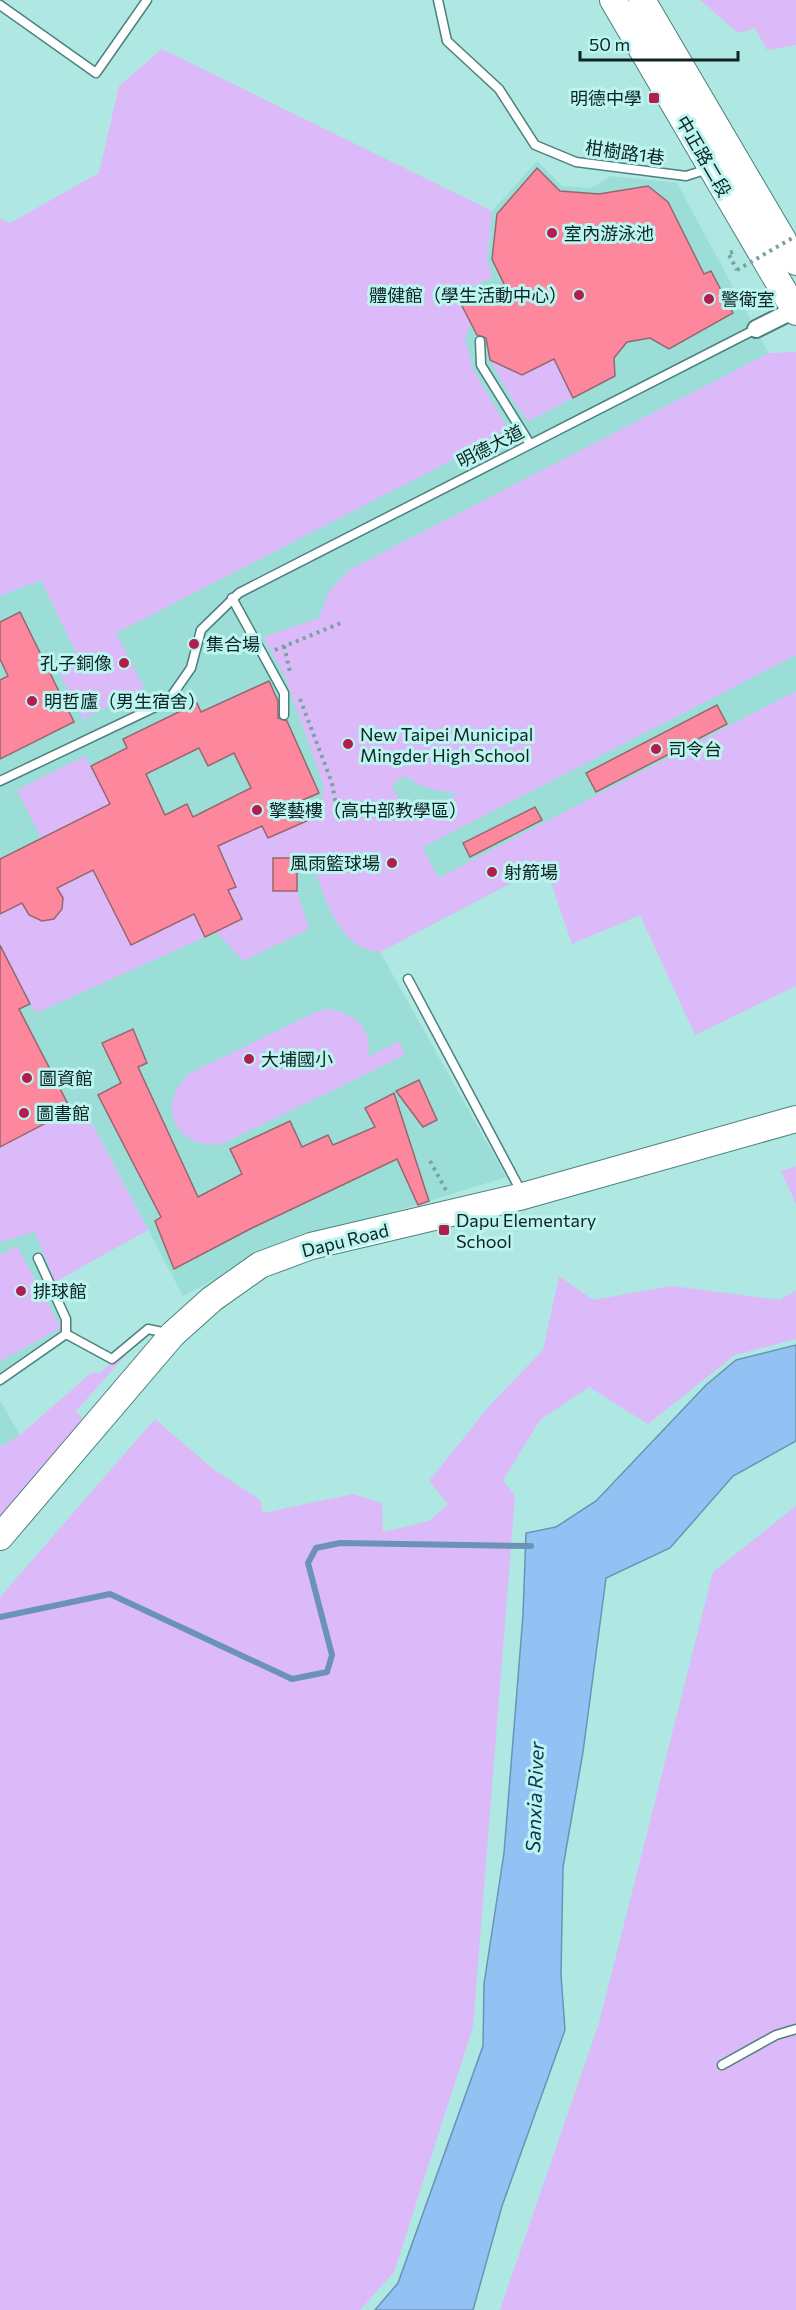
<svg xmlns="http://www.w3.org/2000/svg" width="796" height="2310" viewBox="0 0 796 2310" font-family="Commissioner,'Noto Sans TC',sans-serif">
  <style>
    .built { fill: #9bded8 }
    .green { fill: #dcbaf9; fill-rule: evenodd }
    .water { fill: #92c2f3; stroke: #6a93b5; stroke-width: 1.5 }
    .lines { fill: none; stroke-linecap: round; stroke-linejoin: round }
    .stream { stroke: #6a93b5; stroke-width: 6 }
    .building { fill: #fd879d; stroke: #94686e; stroke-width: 1.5; fill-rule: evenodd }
    .service-casing { stroke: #4c817d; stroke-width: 11 }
    .minor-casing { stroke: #4c817d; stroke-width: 20 }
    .primary-casing { stroke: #4c817d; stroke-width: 28 }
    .path { stroke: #77a3a0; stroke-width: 4; stroke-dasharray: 3 4.5; stroke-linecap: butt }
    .service { stroke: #fff; stroke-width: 8 }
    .minor { stroke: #fff; stroke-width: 16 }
    .primary { stroke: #fff; stroke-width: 26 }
    .path-bridge { stroke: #77a3a0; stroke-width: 4; stroke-dasharray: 3 4.5; stroke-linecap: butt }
    .poi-dot { fill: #b01e4d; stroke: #bcf4ef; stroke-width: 2 }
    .labels { text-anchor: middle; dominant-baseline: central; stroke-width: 6; stroke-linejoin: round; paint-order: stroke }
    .poi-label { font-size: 18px; fill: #0e2423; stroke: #bcf4ef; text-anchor: start }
    .street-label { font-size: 18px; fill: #0e2423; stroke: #bcf4ef }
    .water-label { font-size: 20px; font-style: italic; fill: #103353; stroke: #bcf4ef }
  </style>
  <rect width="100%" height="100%" fill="#afe7e2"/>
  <g class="built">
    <polygon points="537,161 562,186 591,188 611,176 677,183 796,404 796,691 597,796 607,833 380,952 506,1177 271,1250 183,1296 82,1104 2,1147 70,1317 70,1339 0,1387 0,596 41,580 76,653 487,260 492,211"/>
    <polygon points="0,1401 20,1435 0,1447"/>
  </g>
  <g class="green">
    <polygon points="700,0 796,0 796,45 767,50 755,28 738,33"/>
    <polygon points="162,49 492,211 487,260 493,277 449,298 462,306 471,323 465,339 473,369 509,431 116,633 144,688 83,719 55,664 76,653 41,580 0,596 0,219 10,223 99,173 119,86"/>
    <path d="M796 352V655L423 847 438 878 796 691V986L695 1035 640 915 572 944 545 865 380 952C336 948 324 894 311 859L273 858V891H297L309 929 244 961 216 932 241 919 228 890 236 886 218 846 262 826 268 838 319 816 324 786 284 674 263 637 319 618 329 591 349 570 769 353ZM405 776 423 787 458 794 409 820 392 785Z"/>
    <polygon points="554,359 573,398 528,421 512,399 490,360 522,375"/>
    <polygon points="85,756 110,804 41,838 17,790"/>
    <path d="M160 844 205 937 36 1013 0 945V914L22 903C30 918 37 921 54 919 63 907 64 901 57 888L93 870 131 945 170 926Z"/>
    <path d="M329 1009C354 1013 374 1030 368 1057L399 1041 405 1055 224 1143C175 1153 153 1102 192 1072L316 1012Z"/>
    <polygon points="82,1104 148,1230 55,1282 35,1232 0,1242 0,1147"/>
    <polygon points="796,1166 796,1204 781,1171"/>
    <polygon points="17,1246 61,1328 0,1361 0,1255"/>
    <polygon points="559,1276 593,1300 672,1286 780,1300 796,1290 796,1339 735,1355 648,1424 589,1387 540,1420 503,1480 515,1496 473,2027 394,2272 360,2310 0,2310 0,1597 155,1419 213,1469 260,1500 263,1513 353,1494 382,1503 383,1532 429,1521 448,1504 429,1481 490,1405 543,1350"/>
    <polygon points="131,1346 132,1348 76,1411 88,1425 0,1520 0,1447 20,1435 91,1373 100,1373"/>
    <polygon points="796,1506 796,2310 500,2310 599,2023 713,1572"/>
  </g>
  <polygon class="water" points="796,1345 796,1441 733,1476 670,1548 606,1578 583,1752 563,1867 561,1975 565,2030 502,2206 473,2310 375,2310 398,2283 483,2046 484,1984 504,1853 523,1615 526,1533 556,1527 596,1501 706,1385 736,1360"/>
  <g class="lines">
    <polyline class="stream" points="0,1617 110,1594 292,1679 327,1672 332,1655 308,1563 316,1548 340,1543 531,1546"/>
  </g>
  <g class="building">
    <polygon points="537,168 560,191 599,194 648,186 668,202 704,274 711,271 733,313 669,349 650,338 627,342 614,358 615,376 573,398 554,359 522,375 490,360 486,338 477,335 462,306 504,284 492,259 497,214"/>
    <polygon points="20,612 74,722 0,759 0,680 8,676 0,659 0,622"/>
    <path d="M269 681 278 701V718L287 721 319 793 303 800 311 819 268 838 262 826 218 846 236 887 228 890 242 919 205 937 194 914 131 945 93 870 57 888 63 898 62 909 54 919 42 921 29 915 22 903 0 914V859L110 804 91 766 127 748 123 739 197 703 201 712ZM199 748 208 766 234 753 251 788 193 817 187 804 165 815 146 774Z"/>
    <polygon points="717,705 727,724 596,792 586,773"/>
    <polygon points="535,807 542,820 470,857 463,843"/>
    <rect x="273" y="858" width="24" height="33"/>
    <polygon points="0,945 30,1004 19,1009 71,1110 0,1147"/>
    <polygon points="133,1029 147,1063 138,1067 198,1197 242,1174 230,1149 290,1121 302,1147 328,1135 333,1145 375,1127 365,1108 394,1093 429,1201 418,1205 397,1159 252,1228 174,1269 155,1221 161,1217 98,1095 121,1083 102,1043"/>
    <polygon points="419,1080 437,1120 423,1127 396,1091"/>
  </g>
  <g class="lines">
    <g class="service-casing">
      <g id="service">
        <polyline points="438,0 447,41 499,89 535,145 576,162 686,176 708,169"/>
        <polyline points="0,5 96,73 147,0"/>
        <polyline points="480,341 481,365 530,444"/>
        <polyline points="232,598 284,693 284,715"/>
        <polyline points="0,781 168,701 191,668 201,630 239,593 756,329"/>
        <polyline points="408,979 522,1193"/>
        <polyline points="38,1258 66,1319 66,1334"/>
        <polyline points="0,1380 66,1334 112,1359 148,1329 167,1333"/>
        <polyline points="722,2065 776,2035 796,2029"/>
      </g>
    </g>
    <g class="minor-casing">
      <polyline id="minor" points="756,329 796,309"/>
    </g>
    <g class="primary-casing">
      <g id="primary">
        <polyline points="613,0 796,312"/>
        <polyline points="642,0 796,262"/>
        <polyline points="0,1537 173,1334 212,1299 260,1265 311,1246 523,1196 796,1119"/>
      </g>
    </g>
    <g class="path">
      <polyline points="733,252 728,253 737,270"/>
      <polyline points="284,646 290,672"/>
      <polyline points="275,650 341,623"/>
      <polyline points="300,699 332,783 337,811"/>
      <polyline points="430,1161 447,1192"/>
    </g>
    <use href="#service" class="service"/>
    <use href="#minor" class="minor"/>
    <use href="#primary" class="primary"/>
    <polyline class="path-bridge" points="737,270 796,236"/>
  </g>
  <g class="poi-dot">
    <rect x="648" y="92" width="12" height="12" rx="3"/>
    <circle cx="552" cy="233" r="6"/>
    <circle cx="579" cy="295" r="6"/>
    <circle cx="709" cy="299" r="6"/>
    <circle cx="194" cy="644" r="6"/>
    <circle cx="124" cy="663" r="6"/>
    <circle cx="32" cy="701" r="6"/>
    <circle cx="348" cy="744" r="6"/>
    <circle cx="656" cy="749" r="6"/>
    <circle cx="257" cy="810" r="6"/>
    <circle cx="392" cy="863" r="6"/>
    <circle cx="492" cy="872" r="6"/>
    <circle cx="249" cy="1059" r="6"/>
    <circle cx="27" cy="1078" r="6"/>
    <circle cx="24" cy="1113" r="6"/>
    <rect x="438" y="1224" width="12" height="12" rx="3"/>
    <circle cx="21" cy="1291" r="6"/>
  </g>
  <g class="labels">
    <g class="poi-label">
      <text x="642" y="98" text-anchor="end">明德中學</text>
      <text x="564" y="233">室內游泳池</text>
      <text x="567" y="295" text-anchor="end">體健館（學生活動中心）</text>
      <text x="721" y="299">警衛室</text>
      <text x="206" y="644">集合場</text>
      <text x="112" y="663" text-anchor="end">孔子銅像</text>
      <text x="44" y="701">明哲廬（男生宿舍）</text>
      <text x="360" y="734">New Taipei Municipal<tspan x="360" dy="21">Mingder High School</tspan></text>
      <text x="668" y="749">司令台</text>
      <text x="269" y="810">擎藝樓（高中部教學區）</text>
      <text x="380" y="863" text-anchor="end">風雨籃球場</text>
      <text x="504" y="872">射箭場</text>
      <text x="261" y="1059">大埔國小</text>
      <text x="39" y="1078">圖資館</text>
      <text x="36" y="1113">圖書館</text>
      <text x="456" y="1220">Dapu Elementary<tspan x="456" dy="21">School</tspan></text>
      <text x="33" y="1291">排球館</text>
    </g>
    <g class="street-label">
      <text transform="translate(625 152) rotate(8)">柑樹路1巷</text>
      <text transform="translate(704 156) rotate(60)">中正路二段</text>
      <text transform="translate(490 446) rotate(-27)">明德大道</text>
      <text transform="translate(345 1240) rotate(-14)">Dapu Road</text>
    </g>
    <g class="water-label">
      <text transform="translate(534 1797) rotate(-88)">Sanxia River</text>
    </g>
  </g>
  <path d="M580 51v9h158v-9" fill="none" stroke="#0e2423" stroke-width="3"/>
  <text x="589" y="51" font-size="18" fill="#0e2423" stroke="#bcf4ef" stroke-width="4.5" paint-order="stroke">50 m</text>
</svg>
